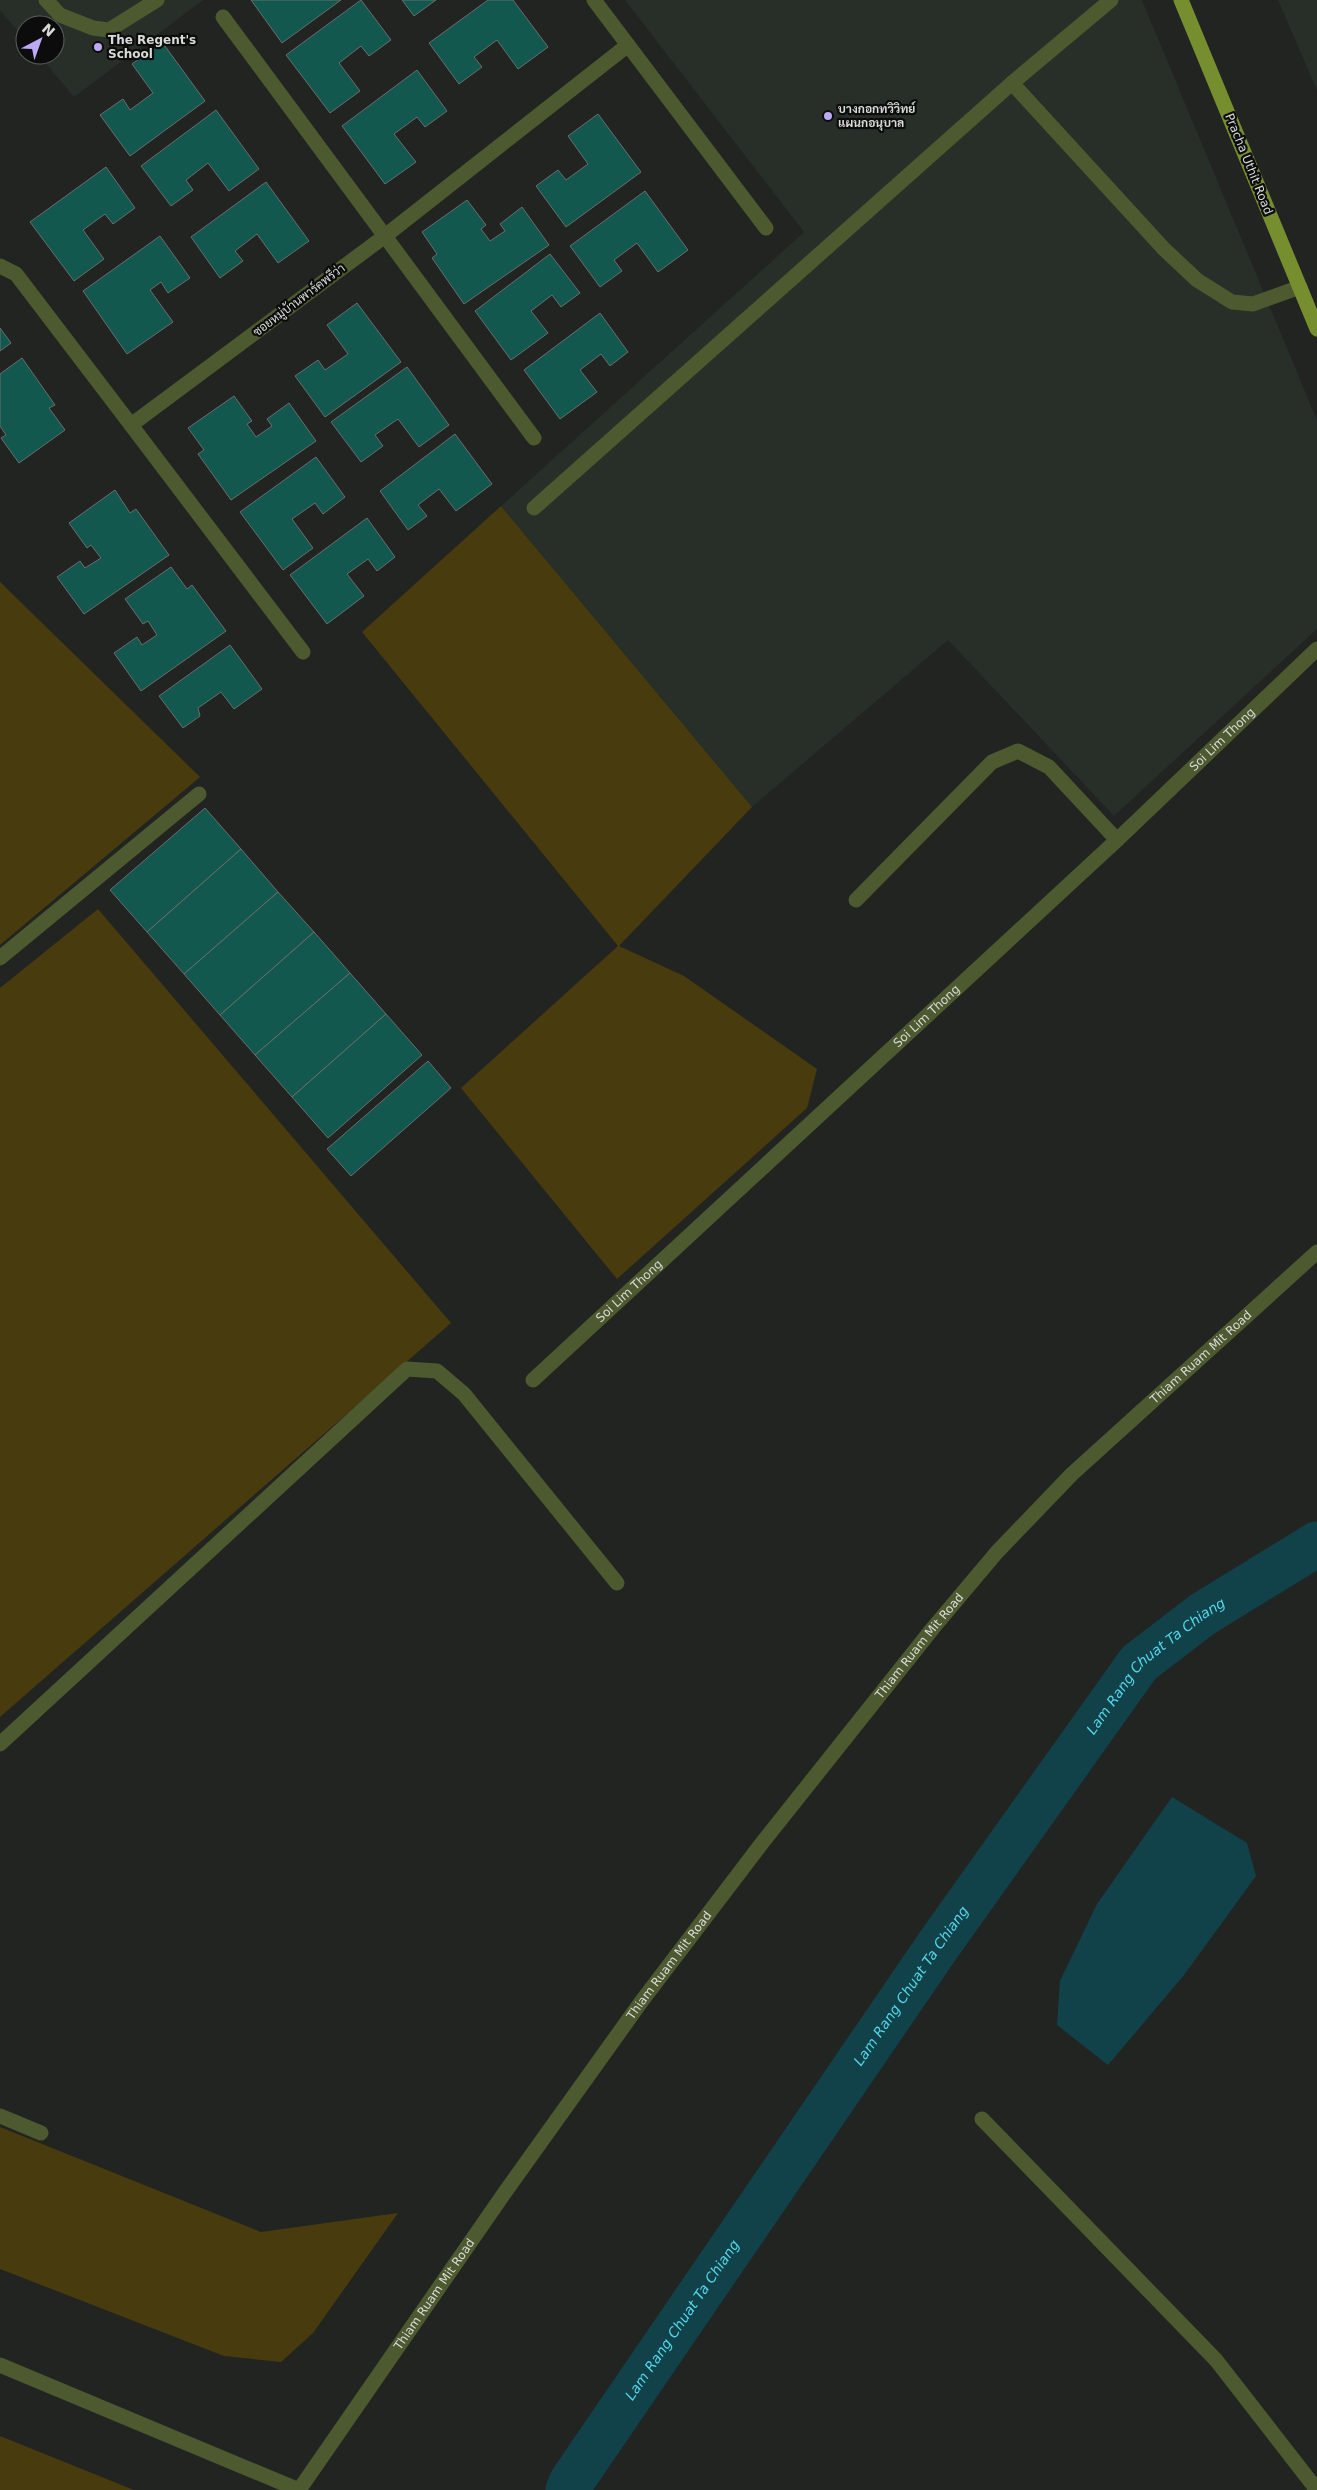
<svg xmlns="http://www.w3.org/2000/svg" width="1317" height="2490" viewBox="0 0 1317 2490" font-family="'DejaVu Sans',Sarabun,sans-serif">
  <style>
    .built { fill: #272f28 }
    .green { fill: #483b0d }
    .water { fill: #124249 }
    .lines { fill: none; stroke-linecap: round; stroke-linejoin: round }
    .canal { stroke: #124249; stroke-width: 45 }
    .building { fill: #13584e; stroke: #6a6e6d }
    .minor { stroke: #4d592f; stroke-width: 15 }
    .major { stroke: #778e2f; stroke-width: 15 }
    .poi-dot { fill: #bea9f5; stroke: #0b0c0b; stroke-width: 2 }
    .labels { text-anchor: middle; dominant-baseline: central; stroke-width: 4.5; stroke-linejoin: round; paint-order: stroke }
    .poi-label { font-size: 12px; font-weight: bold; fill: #d9dbd9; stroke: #0b0c0b; text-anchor: start }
    .street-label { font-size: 12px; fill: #d9dbd9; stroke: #0b0c0b }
    .water-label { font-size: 14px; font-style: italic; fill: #53d6ea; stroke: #0b0c0b }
  </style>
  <rect width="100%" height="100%" fill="#212421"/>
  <g class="built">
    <polygon points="0,0 203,0 74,97 39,55 55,55 55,25 25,25 25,39 0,10"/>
    <polygon points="625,0 1142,0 1317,420 1317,629 1114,816 948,640 752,807 501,506 804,232"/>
    <polygon points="1278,0 1317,0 1317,90"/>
  </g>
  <g class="green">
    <polygon points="501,506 752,807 619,946 684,976 817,1069 807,1108 617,1279 461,1088 618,946 362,632"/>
    <polygon points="0,582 200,777 0,945"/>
    <polygon points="98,909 451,1323 0,1717 0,988"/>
    <polygon points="0,2127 261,2232 398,2213 313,2333 281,2362 224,2356 0,2269"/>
    <polygon points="0,2436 134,2490 0,2490"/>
  </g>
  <polygon class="water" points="1172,1797 1247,1843 1256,1876 1184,1975 1108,2065 1057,2025 1060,1981 1097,1904"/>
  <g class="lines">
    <path class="canal" id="s1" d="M568 2490 572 2481 937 1947 1139 1663 1203 1614 1317 1544"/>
  </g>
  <g class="building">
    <polygon points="251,0 341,0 282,43"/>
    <polygon points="361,0 391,40 369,56 361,46 339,63 360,91 330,113 286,55"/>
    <polygon points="402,0 436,0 414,16"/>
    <polygon points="488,0 513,0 548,47 518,69 497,40 474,57 482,67 459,84 429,43"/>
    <polygon points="162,42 205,101 130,156 100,115 123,99 130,110 153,93 132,64"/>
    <polygon points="417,70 447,111 425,127 417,117 394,134 416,162 385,184 342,126"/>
    <polygon points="216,110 259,169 229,191 208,163 186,180 193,190 171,206 141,166"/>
    <polygon points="598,114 641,172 566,227 536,186 558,170 566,180 588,164 568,136"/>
    <polygon points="106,167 135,208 113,224 105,214 83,230 104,259 74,281 30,222"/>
    <polygon points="266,182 309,241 278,263 257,234 235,251 243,261 220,278 191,237"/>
    <polygon points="645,191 688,250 658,272 637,243 614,260 622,271 600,287 570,246"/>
    <polygon points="467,200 486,225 481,229 490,241 505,231 500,224 522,207 549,245 464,304 432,258 437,254 422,232"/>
    <polygon points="160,236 190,278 168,293 161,282 150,290 173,322 127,354 83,291"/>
    <polygon points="550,254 580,293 561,307 552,295 531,311 548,333 511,360 475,311"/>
    <polygon points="357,303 401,362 325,417 295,376 318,360 325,370 348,354 327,325"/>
    <polygon points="600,313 628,352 610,366 601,354 580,370 597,392 560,419 524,370"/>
    <polygon points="0,328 11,343 0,351"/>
    <polygon points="22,358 55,405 49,408 65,430 19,463 1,438 6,435 0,426 0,374"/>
    <polygon points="407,367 449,425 419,447 398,419 375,435 383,446 361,462 331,422"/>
    <polygon points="234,396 252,421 247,424 256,437 272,426 267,419 289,403 316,441 231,500 198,454 204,450 188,428"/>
    <polygon points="455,434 492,484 456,511 439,489 418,505 427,516 408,530 380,491"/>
    <polygon points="316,457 345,497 323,514 315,503 292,519 313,548 283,570 240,512"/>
    <polygon points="115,490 130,513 136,509 169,555 84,614 57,577 80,561 85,568 101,558 91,545 87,548 69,523"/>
    <polygon points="367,518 395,557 377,571 368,559 347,574 364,596 327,624 290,575"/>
    <polygon points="171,567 187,589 192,585 226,631 141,691 114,653 137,637 142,645 157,635 148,621 143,624 125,599"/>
    <polygon points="230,645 262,689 234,709 221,692 198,708 200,716 183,728 159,696"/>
    <polygon points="205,808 241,849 147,932 110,890"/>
    <polygon points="241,849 278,892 184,974 147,932"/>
    <polygon points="278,892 314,932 220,1015 184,974"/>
    <polygon points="314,932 350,973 255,1055 220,1015"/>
    <polygon points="350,973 386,1014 292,1097 255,1055"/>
    <polygon points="386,1014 422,1055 328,1138 292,1097"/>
    <polygon points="428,1061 451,1088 351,1176 327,1149"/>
  </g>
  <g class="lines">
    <g class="minor">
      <polyline points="46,0 60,15 93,28 109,30 157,0"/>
      <polyline points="594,0 766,228"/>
      <polyline points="223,17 534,438"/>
      <polyline points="1012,83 1164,249 1197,280 1232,302 1253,304 1300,287"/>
      <polyline points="0,266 16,274 131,425 385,236 628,45"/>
      <polyline points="131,425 303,652"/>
      <polyline points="534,508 1012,83 1111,0"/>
      <polyline points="856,900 992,762 1018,751 1049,767 1117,840"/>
      <polyline points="0,958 199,794"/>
      <path id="s2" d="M533 1380 1117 840 1317 649"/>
      <polyline points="0,1744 407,1369 437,1371 464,1394 617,1583"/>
      <polyline points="0,2116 41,2133"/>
      <polyline points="982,2119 1216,2360 1317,2490"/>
      <polyline points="0,2365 299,2490"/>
      <path id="s3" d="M299 2490 503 2195 641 2002 762 1843 933 1628 997 1552 1072 1474 1317 1252"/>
    </g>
    <polyline class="major" points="1181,0 1317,329"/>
  </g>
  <g class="poi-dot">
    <circle cx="98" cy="47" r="5"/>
    <circle cx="828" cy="116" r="5"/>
  </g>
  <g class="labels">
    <g class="poi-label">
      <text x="108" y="40">The Regent's<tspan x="108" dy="14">School</tspan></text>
      <text x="838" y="109">บางกอกทวิวิทย์<tspan x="838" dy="14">แผนกอนุบาล</tspan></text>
    </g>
    <g class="street-label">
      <text transform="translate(1249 164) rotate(68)">Pracha Uthit Road</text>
      <text transform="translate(299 300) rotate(-37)">ซอยหมู่บ้านพาร์คพรีว่า</text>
      <text stroke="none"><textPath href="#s2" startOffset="941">Soi Lim Thong</textPath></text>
      <text stroke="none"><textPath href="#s2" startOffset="536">Soi Lim Thong</textPath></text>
      <text stroke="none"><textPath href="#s2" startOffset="131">Soi Lim Thong</textPath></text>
      <text stroke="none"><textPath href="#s3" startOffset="1452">Thiam Ruam Mit Road</textPath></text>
      <text stroke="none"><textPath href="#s3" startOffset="1048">Thiam Ruam Mit Road</textPath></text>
      <text stroke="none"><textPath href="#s3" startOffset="642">Thiam Ruam Mit Road</textPath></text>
      <text stroke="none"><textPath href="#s3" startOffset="238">Thiam Ruam Mit Road</textPath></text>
    </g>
    <g class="water-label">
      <text stroke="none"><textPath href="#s1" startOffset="1015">Lam Rang Chuat Ta Chiang</textPath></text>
      <text stroke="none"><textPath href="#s1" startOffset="610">Lam Rang Chuat Ta Chiang</textPath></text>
      <text stroke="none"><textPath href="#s1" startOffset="205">Lam Rang Chuat Ta Chiang</textPath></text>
    </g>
  </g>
  <g transform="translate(40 40) rotate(41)"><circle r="24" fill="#0b0c0b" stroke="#5d5f5d"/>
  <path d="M0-4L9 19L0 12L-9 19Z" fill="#bea9f5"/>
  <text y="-8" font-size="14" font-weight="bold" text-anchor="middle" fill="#d9dbd9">N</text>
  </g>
</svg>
